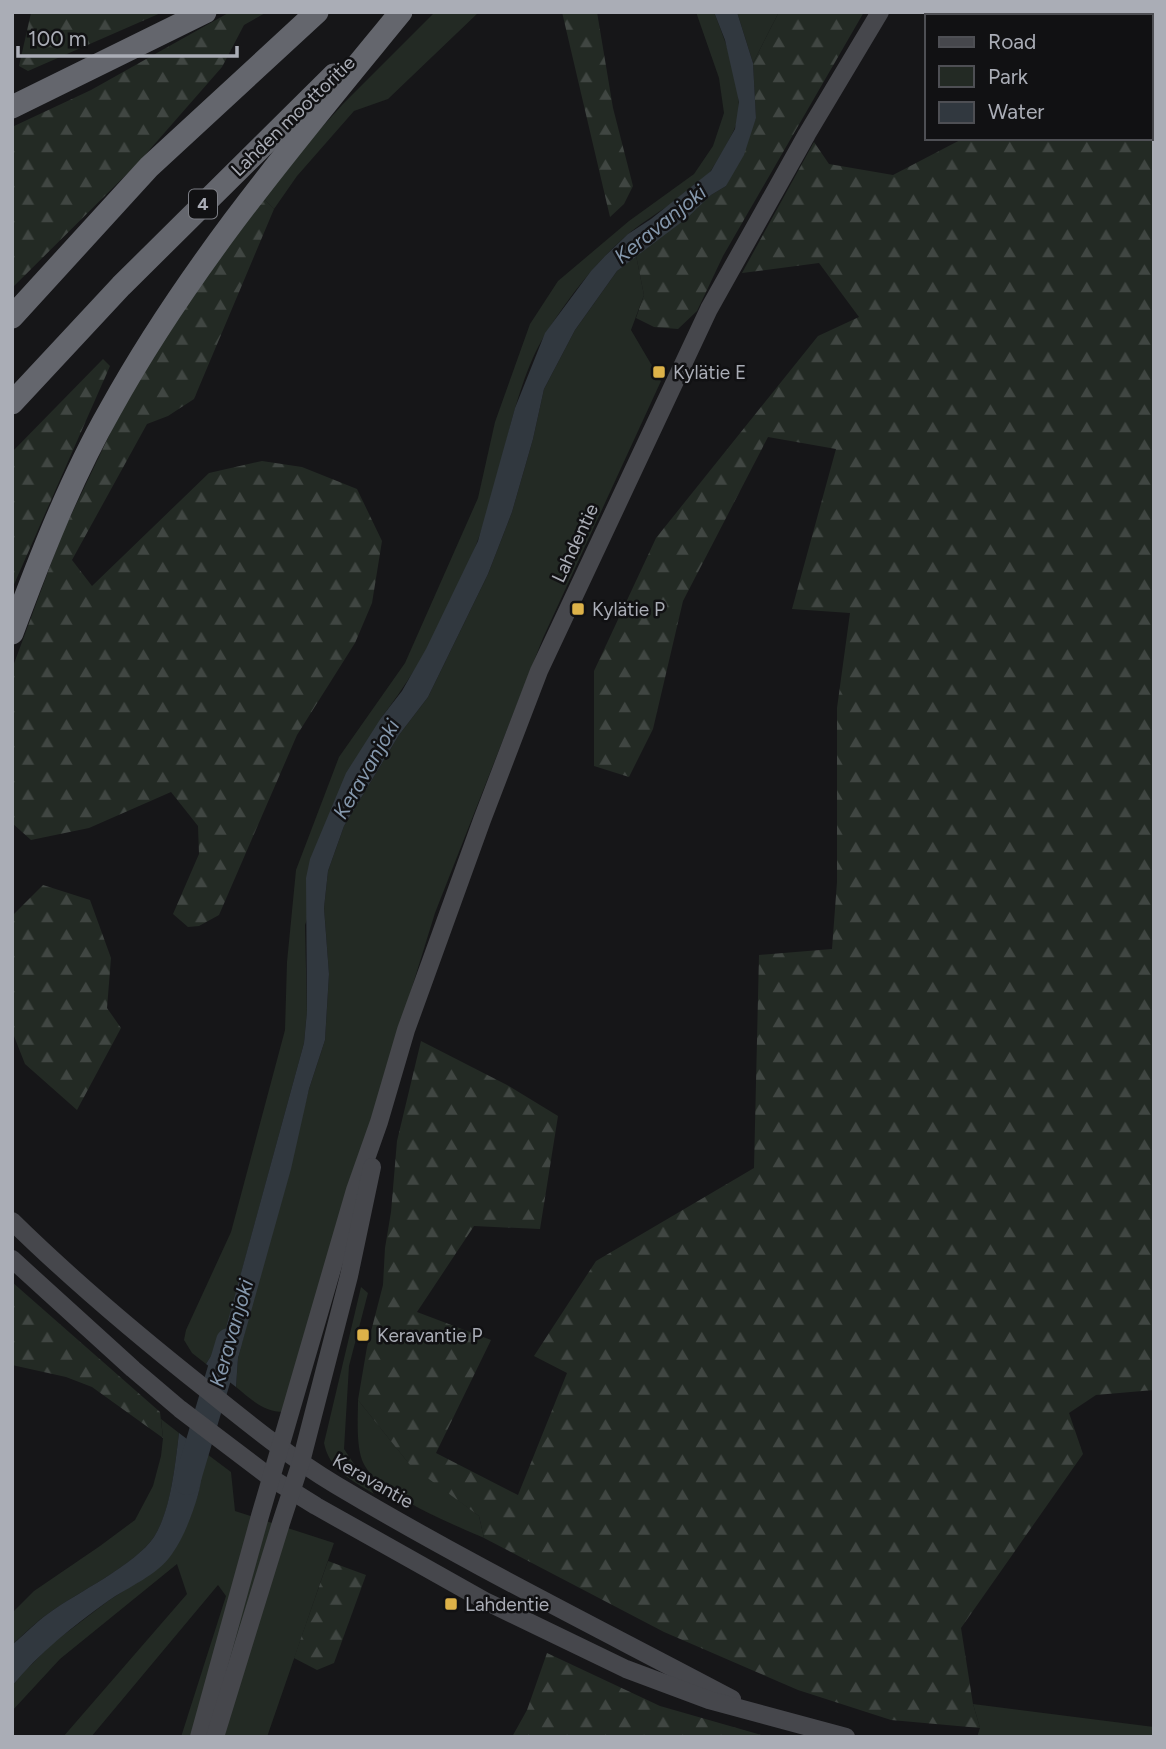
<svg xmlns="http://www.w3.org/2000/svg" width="1166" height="1749" viewBox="0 0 1166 1749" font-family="Figtree,sans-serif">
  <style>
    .green { fill: #232a24 }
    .forest { fill: url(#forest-firs) }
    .water { fill: #31383f }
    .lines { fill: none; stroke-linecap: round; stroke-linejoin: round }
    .river { stroke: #31383f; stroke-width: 26 }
    .minor { stroke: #38383c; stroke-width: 12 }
    .secondary { stroke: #46474c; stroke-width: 18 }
    .motorway { stroke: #64666d; stroke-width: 23 }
    .poi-dot { fill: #ddb249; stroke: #111113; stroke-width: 2.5 }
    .labels { text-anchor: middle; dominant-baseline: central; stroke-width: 5; stroke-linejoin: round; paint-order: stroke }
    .shield { fill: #111113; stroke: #7c7e85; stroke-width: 2 }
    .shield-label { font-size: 18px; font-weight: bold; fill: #aaadb6 }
    .street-label { font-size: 19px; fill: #aaadb6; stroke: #111113 }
    .poi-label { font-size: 19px; fill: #aaadb6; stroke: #111113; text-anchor: start }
    .water-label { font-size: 21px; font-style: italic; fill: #8598ad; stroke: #111113 }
  </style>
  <defs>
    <pattern id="forest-firs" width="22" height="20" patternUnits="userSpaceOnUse" patternTransform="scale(1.75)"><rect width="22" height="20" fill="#232a24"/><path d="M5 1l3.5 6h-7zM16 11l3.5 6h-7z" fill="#404642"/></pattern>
  </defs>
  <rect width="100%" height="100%" fill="#161618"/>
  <g class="green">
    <polygon points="435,12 479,12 388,99 354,111 297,176 274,209 260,195 343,104"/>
    <path d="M696 12H714C726 43 749 99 734 130 731 137 714 167 710 172 689 196 650 215 626 236 595 263 570 296 548 330 518 375 506 449 491 501 468 577 430 655 381 718L305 925 307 1011 304 1043 224 1336 206 1364 192 1353 184 1340 186 1330 231 1232 285 1030 287 962 296 870 339 757 405 663 478 498 495 422 530 324 558 281 629 221 694 174 713 146 724 113 719 78Z"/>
    <polygon points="737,12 779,12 753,63"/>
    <path d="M636 255 644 295 631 330 661 381 543 638 435 913 348 1194 286 1412C264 1413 252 1400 236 1387L238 1358 309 1089 325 1040 329 974 324 908 328 871 344 826 399 735 428 697 488 574 512 512 533 439 544 389 575 330 617 271Z"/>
    <path d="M361 1287 368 1293 349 1366 344 1449 374 1494C352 1480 329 1470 324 1443Z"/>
    <path d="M358 1400 407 1461 479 1516 484 1538C452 1524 374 1493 362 1460 356 1442 358 1419 358 1400Z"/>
    <path d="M161 1419 179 1433C175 1465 171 1511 154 1537 134 1566 78 1592 49 1613 36 1622 24 1634 12 1645V1613L34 1591 100 1546 135 1520 153 1486 161 1456 163 1438Z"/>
    <polygon points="207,1454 231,1472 235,1511 334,1543 267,1737 181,1737 226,1596 218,1585 91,1737 63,1737 187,1594 177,1564 60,1659 12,1711 12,1686 23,1673 53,1643 108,1601 154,1571 180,1540 198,1495 203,1465"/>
    <polygon points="973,1704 1154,1727 1154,1737 977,1737 980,1728"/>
  </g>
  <g class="forest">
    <polygon points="90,12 163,12 28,71 19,66 31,13"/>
    <polygon points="230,12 267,12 244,25 222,67 138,163 12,288 12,127 91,90"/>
    <polygon points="562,12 597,12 613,108 633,186 624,204 610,217"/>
    <polygon points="779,12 864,12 723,256 697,311 678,329 654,327 636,318 644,295 636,255 686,218 711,195 726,186 756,118 753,63"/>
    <polygon points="1121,12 1154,12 1154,1390 1096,1395 1069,1413 1083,1454 961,1628 973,1704 980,1728 891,1720 798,1690 664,1632 484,1538 479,1516 410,1465 358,1400 367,1347 383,1285 385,1248 391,1212 397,1141 421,1041 507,1085 558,1116 540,1229 474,1226 417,1312 491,1340 436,1453 518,1495 567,1373 534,1356 596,1261 754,1168 759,955 832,949 837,882 837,708 850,613 792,609 836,449 768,437 683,601 653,729 629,777 594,766 594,671 656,538 818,336 859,317 819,263 742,273 814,142 829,164 893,175 964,138 1150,138 1150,16 1119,16"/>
    <polygon points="260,195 274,209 194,399 168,416 147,424 72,560 92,586 209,473 262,461 302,467 357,489 382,541 372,603 355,643 297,735 219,915 199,926 188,927 173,914 199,854 198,826 171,792 89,828 31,840 12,823 12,669 62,534 118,417 187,297"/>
    <polygon points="103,359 110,366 12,589 12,452"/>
    <polygon points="43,885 90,900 111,958 107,1008 121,1028 77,1110 25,1064 12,1031 12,914 14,914"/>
    <polygon points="12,1282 160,1412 163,1438 92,1387 66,1377 12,1365"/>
    <polygon points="328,1561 366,1575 334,1663 317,1670 294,1658"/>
    <polygon points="547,1653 660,1706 768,1737 512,1737 527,1710"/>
  </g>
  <g class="water">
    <polygon points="714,12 737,12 753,63 756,118 744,155 726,186 711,195 687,218 617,271 575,330 544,389 533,439 512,512 488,574 428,697 399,735 344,826 328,871 324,908 329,974 325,1040 309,1089 291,1169 238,1358 236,1387 206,1364 224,1335 304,1043 307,1011 306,878 310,859 346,773 381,718 402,691 426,649 478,541 515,408 545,333 591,271 605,256 628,234 651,219 711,171 735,129 739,102 725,40"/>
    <path d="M179 1433 207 1454C202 1467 202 1481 198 1495 192 1515 184 1537 172 1554 158 1575 128 1587 108 1601 73 1626 39 1653 12 1686L13 1644C25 1634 36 1622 49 1613 78 1592 135 1565 154 1537 171 1510 175 1465 179 1433Z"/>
  </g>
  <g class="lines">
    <polyline class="river" points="187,1482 229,1341"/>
    <g class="minor">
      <polyline points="941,12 943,16"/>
      <polyline points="998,16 1003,12"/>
    </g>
    <g class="secondary">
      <path d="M12 1221C74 1282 141 1338 208 1391 249 1424 291 1458 336 1485 465 1562 600 1629 732 1699"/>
      <polyline points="12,1259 133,1369 180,1409 271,1478 316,1506 485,1601 626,1669 709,1700 846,1737"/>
      <polyline points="199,1737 260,1516 355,1190 379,1122 406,1030 482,820 539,671 709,309 807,134 880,12"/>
      <polyline points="215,1737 281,1523 301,1462 349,1276 372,1167"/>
    </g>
    <g class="motorway">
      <polyline points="12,107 205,12"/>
      <polyline points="12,317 149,167 317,12"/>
      <polyline points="12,403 121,286 334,75"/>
      <path d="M12 633C39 560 71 478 110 410 190 265 297 139 401 12"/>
    </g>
  </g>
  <g class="poi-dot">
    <rect x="652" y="365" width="14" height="14" rx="3.5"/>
    <rect x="571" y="602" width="14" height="14" rx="3.5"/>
    <rect x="356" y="1328" width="14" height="14" rx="3.5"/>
    <rect x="444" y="1597" width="14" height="14" rx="3.5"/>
  </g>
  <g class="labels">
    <rect class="shield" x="189" y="189.5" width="28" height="29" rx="5"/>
    <g class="shield-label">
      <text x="203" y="204">4</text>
    </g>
    <g class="street-label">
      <text transform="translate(293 116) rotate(-44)">Lahden moottoritie</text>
      <text transform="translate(575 543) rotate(-65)">Lahdentie</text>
      <text transform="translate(373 1481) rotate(30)">Keravantie</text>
    </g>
    <g class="poi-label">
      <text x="673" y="372">Kylätie E</text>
      <text x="592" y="609">Kylätie P</text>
      <text x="377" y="1335">Keravantie P</text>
      <text x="465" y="1604">Lahdentie</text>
    </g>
    <g class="water-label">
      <text transform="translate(660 224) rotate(-39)">Keravanjoki</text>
      <text transform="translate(366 769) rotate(-60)">Keravanjoki</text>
      <text transform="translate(231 1333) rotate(-74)">Keravanjoki</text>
    </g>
  </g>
  <rect width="1166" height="1749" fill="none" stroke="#aaadb6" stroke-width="28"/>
  <rect x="925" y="14" width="228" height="126" fill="#111113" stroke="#4e4f54" stroke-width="2"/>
  <rect x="939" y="37" width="35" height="10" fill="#46474c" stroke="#4e4f54" stroke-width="2"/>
  <text x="988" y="49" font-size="21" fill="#aaadb6">Road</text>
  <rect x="939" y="66" width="35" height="21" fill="#232a24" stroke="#4e4f54" stroke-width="2"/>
  <text x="988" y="84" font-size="21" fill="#aaadb6">Park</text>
  <rect x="939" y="102" width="35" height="21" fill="#31383f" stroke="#4e4f54" stroke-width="2"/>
  <text x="988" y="119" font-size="21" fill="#aaadb6">Water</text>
  <path d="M18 46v10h219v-10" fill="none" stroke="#aaadb6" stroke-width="3.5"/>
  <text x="28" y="46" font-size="21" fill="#aaadb6" stroke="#111113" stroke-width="5" paint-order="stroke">100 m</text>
</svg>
